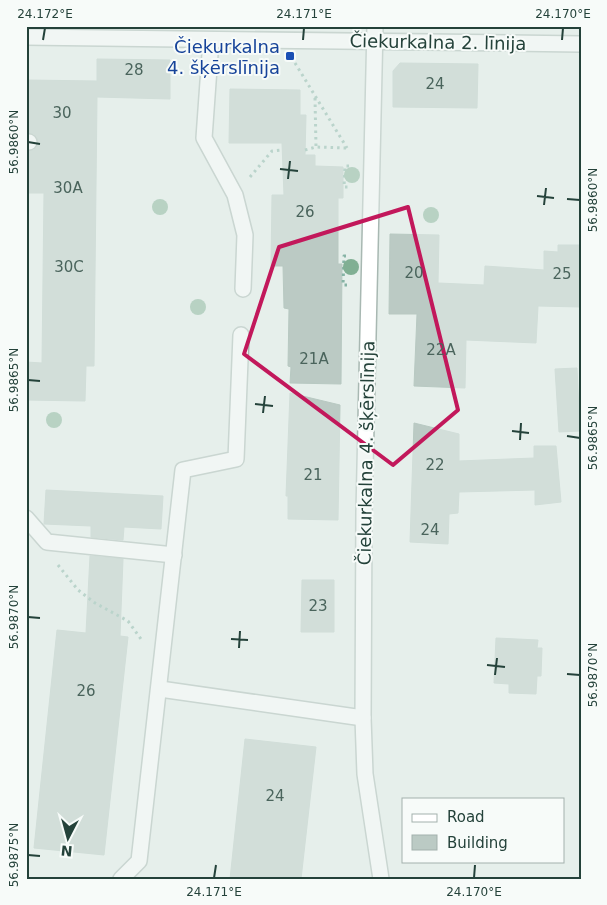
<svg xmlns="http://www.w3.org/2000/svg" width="607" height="905" viewBox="0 0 607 905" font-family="'DejaVu Sans',sans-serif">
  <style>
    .building { fill: #bbcac4; stroke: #b8c9c2 }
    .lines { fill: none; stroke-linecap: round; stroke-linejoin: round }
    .service-casing { stroke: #a8b8b2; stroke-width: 18 }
    .minor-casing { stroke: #a8b8b2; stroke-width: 18 }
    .tertiary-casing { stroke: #a8b8b2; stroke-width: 18 }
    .path { stroke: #86b3a5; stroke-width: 3; stroke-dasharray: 2.5 4; stroke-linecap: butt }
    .service { stroke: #fff; stroke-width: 15 }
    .minor { stroke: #fff; stroke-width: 15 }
    .tertiary { stroke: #fff; stroke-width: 15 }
    .tree { fill: #80af93 }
    .marked { fill: none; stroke: #c2185b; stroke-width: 4; stroke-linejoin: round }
    .ticks { fill: none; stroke: #24423a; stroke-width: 2 }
    .transit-dot { fill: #1a4fb4; stroke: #f7fbf9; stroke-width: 2 }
    .labels { text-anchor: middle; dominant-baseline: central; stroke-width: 4; stroke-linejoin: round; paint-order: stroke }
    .number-label { font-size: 15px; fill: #4a645c }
    .street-label { font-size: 18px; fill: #24423a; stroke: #f7fbf9 }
    .transit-label { font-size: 18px; fill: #164399; stroke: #f7fbf9; text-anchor: end }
    .neatline { fill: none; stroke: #24423a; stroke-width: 2 }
    .ticks-label { font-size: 12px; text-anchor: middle; fill: #24423a }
  </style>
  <rect width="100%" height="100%" fill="#e6efeb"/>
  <g class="building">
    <polygon points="97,59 170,60 170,99 97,97 94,366 86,366 85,401 26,400 26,362 42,363 44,193 26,193 26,151 34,150 38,142 34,134 26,133 26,80 97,81"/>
    <polygon points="400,63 478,64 477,108 393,107 393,71"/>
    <polygon points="230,89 300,90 300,115 306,115 305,155 315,155 315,166 343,167 343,198 338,198 338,264 342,264 341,384 290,383 291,367 288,366 289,309 284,308 283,266 271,266 272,195 284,195 282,143 229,143"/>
    <polygon points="390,234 439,235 438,283 484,285 485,266 544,270 544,251 558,252 558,245 581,245 581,307 538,306 536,343 466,340 465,388 414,386 417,314 389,314"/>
    <polygon points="577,368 580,431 559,432 555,369"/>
    <polygon points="290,393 340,405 338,520 288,519 288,496 286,496"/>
    <polygon points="414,423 459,434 459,461 534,458 534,446 556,446 561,502 535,505 535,490 459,492 458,513 449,514 448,544 410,542"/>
    <polygon points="46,490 163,496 161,529 124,527 123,540 91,537 91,526 44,524"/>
    <polygon points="90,556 123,559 120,636 128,637 104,855 34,848 57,630 86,633"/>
    <polygon points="302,580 334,580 334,632 301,632"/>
    <polygon points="496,638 538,640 537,648 542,648 541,676 537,676 536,694 509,693 509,684 494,683"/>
    <polygon points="245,739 316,747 301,879 230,879"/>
  </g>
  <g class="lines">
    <g class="service-casing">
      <g id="service">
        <polyline points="211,40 204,138 235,195 245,235 243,289"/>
        <polyline points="26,142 29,142"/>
        <polyline points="26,518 47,542 174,555"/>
        <polyline points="160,689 363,718"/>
        <polyline points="121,879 139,861 183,470 236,459 241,335"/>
      </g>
    </g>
    <g class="minor-casing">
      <polyline id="minor" points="375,26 364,512 363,718 365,774 381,879"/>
    </g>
    <g class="tertiary-casing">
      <polyline id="tertiary" points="26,37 581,44"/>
    </g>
    <g class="path">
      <polyline points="295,63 347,148"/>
      <polyline points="315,98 316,147"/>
      <polyline points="305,150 316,147 347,148"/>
      <polyline points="349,166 345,166 344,187 350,187"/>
      <polyline points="250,177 272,151 282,150"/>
      <polyline points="347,285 343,285 344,256 347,256"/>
      <polyline points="58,565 78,590 95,603 128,621 141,639"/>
    </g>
    <use href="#service" class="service"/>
    <use href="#minor" class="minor"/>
    <use href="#tertiary" class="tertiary"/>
  </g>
  <g class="tree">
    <circle cx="352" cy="175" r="8"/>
    <circle cx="160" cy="207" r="8"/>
    <circle cx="431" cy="215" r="8"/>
    <circle cx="351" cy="267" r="8"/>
    <circle cx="198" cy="307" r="8"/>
    <circle cx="54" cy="420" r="8"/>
  </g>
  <path d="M0 0H607V905H0ZM408 207 458 410 393 465 244 354 279 247Z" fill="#e6efeb" fill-opacity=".55" fill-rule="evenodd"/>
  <path class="marked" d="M408 207 458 410 393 465 244 354 279 247Z"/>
  <path class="ticks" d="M43 40 45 28M303 40 304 28M562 40 563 28M28 142 40 144M280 169 298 171M288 179 290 161M537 196 554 198M567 199 580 200M544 205 546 188M28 380 40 381M255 404 273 406M263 413 265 396M512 431 529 433M567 436 580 438M520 440 521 423M28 617 40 618M231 639 248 640M239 648 240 631M487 665 505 667M567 674 580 675M495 675 497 658M28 855 40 856M214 878 216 865M474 878 475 865"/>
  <rect class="transit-dot" x="285" y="51" width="10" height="10" rx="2.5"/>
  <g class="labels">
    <g class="number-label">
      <text x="134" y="70">28</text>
      <text x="435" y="84">24</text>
      <text x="62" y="113">30</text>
      <text x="68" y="188">30A</text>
      <text x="305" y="212">26</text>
      <text x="69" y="267">30C</text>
      <text x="414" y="273">20</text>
      <text x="562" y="274">25</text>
      <text x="441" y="350">22A</text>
      <text x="314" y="359">21A</text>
      <text x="435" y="465">22</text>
      <text x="313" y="475">21</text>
      <text x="430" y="530">24</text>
      <text x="318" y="606">23</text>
      <text x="86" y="691">26</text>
      <text x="275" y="796">24</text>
    </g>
    <g class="street-label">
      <text transform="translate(438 42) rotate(1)">Čiekurkalna 2. līnija</text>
      <text transform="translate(366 453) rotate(-89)">Čiekurkalna 4. šķērslīnija</text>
    </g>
    <g class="transit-label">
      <text x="280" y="46">Čiekurkalna<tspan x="280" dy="21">4. šķērslīnija</tspan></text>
    </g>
  </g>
  <rect width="607" height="905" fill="none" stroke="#f7fbf9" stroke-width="55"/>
  <rect x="402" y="798" width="162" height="65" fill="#f7fbf9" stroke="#a3b1ad"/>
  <rect x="412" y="814" width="25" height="8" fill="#ffffff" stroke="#a3b1ad"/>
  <text x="447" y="822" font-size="15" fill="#24423a">Road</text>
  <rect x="412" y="835" width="25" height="15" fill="#bbcac4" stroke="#a3b1ad"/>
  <text x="447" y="848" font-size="15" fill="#24423a">Building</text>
  <g transform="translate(68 838) rotate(186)" stroke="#f7fbf9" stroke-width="4" paint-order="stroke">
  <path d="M0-4L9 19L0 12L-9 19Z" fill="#24423a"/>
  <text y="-8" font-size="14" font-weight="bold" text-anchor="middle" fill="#24423a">N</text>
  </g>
  <rect x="28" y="28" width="552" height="850" class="neatline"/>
  <g class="ticks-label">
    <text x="45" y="18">24.172°E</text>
    <text x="304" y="18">24.171°E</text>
    <text x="563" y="18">24.170°E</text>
    <text transform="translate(14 142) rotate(-90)" y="4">56.9860°N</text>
    <text transform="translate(593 200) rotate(-90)" y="4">56.9860°N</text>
    <text transform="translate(14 380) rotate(-90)" y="4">56.9865°N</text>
    <text transform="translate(593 438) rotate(-90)" y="4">56.9865°N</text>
    <text transform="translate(14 617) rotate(-90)" y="4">56.9870°N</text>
    <text transform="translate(593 675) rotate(-90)" y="4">56.9870°N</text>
    <text transform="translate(14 855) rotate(-90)" y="4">56.9875°N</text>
    <text x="214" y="896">24.171°E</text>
    <text x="474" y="896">24.170°E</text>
  </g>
</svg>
